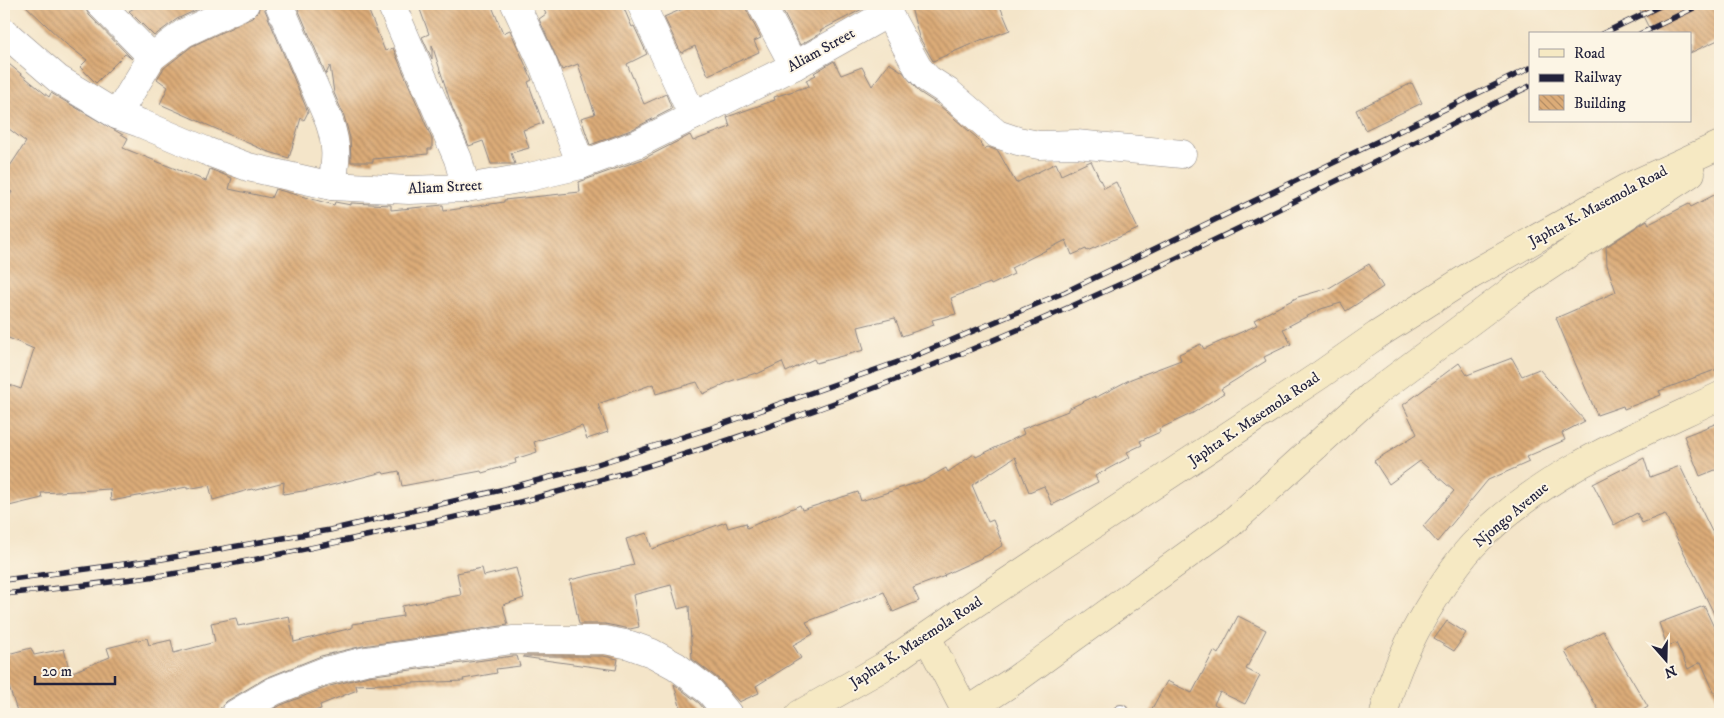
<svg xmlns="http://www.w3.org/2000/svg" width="1724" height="718" viewBox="0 0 1724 718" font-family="'IM FELL DW Pica',serif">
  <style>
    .building { fill: url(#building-back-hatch) }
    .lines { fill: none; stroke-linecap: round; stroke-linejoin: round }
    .lane-casing { stroke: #8b8482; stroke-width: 16 }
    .street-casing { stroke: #8b8482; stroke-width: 29 }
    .secondary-casing { stroke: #8b8482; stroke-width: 29 }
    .lane { stroke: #fff; stroke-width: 14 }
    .street { stroke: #fff; stroke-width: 28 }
    .secondary { stroke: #f6e9c3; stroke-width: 28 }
    .rail-casing { stroke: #22223b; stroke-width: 5.5 }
    .rail { stroke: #fcf5e5; stroke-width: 4; stroke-dasharray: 11; stroke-linecap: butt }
    .labels { text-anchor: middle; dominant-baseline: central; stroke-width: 4; stroke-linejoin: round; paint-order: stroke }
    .street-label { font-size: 15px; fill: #22223b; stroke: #fcf5e5 }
  </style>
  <defs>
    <pattern id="building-back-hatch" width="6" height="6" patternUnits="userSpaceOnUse" patternTransform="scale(1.25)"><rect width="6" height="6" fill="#dcac78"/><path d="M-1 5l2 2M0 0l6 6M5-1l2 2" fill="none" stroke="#b28c64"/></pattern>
  </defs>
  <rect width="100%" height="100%" fill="#fcf5e5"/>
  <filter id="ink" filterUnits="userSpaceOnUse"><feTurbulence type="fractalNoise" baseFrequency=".02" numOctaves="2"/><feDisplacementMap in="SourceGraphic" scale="10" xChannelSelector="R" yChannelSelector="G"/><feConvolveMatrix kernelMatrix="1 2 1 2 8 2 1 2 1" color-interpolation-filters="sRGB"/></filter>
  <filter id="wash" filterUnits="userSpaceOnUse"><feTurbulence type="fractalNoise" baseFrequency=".0096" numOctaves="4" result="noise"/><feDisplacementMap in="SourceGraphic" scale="20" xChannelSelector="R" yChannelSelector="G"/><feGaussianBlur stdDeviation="1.12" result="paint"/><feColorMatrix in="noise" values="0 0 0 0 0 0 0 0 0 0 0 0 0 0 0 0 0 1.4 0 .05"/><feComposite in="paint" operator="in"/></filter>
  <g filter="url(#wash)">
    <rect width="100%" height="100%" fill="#f4e5c9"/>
    <g id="blocks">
      <g class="building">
        <polygon points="24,4 85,4 85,8 89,15 132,59 125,54 96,83 80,67 87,60 66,44"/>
        <polygon points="141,4 209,4 177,19 154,36 129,11"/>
        <polygon points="260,4 264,4 265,10 308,112 304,120 301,118 289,158 266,151 160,104 168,87 157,79 164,68 192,46 252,18 258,12"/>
        <polygon points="296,4 366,4 385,51 393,48 432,139 432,149 428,149 428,154 373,159 373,162 351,162 350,138 344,116 334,93 330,66 326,74"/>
        <polygon points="418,4 491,4 503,33 510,30 532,80 528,82 543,123 523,130 529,148 511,153 515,164 491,164 483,141 469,146 452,107 432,45 432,59 422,37 429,34"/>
        <polygon points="541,4 622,4 632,27 634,26 647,54 627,64 644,104 666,94 672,109 631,130 590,145 581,118 595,114 578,64 562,70 539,19 546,14"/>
        <polygon points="694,4 745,4 747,11 761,38 754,41 759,52 708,75 695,46 681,53 664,17"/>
        <polygon points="779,4 867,4 868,6 820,31 821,33 800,45"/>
        <polygon points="910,4 999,4 1010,30 983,40 983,39 933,61 919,37"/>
        <polygon points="1637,4 1720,4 1720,39 1690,53 1690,34 1652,34"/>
        <polygon points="4,60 49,97 51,93 128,138 123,148 206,181 210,169 232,178 229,189 271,198 275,189 334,205 335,202 351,205 351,203 391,205 391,210 443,205 444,211 504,202 504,200 580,192 579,182 643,159 690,135 693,141 730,127 727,117 775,100 774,97 809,86 806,80 816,75 814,73 834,61 841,75 862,67 872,86 889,63 903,72 919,92 939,105 977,138 984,149 988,147 998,151 1016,183 1056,163 1061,175 1091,161 1104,188 1116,182 1138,229 1087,251 1086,249 1072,255 1066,240 1011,268 1014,274 991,285 990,283 951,298 956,314 932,320 934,325 902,336 895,318 858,327 864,350 816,363 814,359 786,372 782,362 757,374 756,373 731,381 703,394 697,382 656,394 653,384 598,404 608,432 587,439 582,426 534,442 537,452 515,459 516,463 482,473 481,471 402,486 399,471 384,474 383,472 316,489 283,494 284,482 253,490 252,489 213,500 209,485 187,489 187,487 111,501 110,489 41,493 42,498 9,506 4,483 4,383 21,389 34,349 4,336 4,205 12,192 4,187 4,175 26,142 4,125"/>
        <polygon points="1412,83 1422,103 1365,130 1356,110"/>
        <polygon points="1720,192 1720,368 1659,391 1661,395 1624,409 1623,406 1597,415 1556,318 1616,292 1607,265 1606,247 1647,220 1649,224 1689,204 1691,207"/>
        <polygon points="1369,264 1383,287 1346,311 1341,303 1321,309 1283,329 1291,344 1264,357 1266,361 1221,389 1224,393 1193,413 1159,429 1160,432 1140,441 1142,445 1127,452 1130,457 1095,476 1098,482 1052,505 1044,486 1029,492 1015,457 972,485 988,522 993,520 1003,545 988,555 944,575 945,576 913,588 919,601 893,612 884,592 806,622 813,634 793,645 801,658 756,686 759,693 739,702 720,680 692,659 689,606 678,609 671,585 633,595 639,627 630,629 605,624 579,624 570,580 634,565 626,539 647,533 652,549 726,522 728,528 746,523 747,528 800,505 802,510 858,492 861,501 925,480 946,468 948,472 974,454 976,457 1024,434 1022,429 1068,411 1068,409 1095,396 1095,398 1131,379 1181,360 1179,354 1201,344 1204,349 1257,325 1254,320 1298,297 1329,288"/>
        <polygon points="1512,358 1522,376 1539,369 1585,421 1562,433 1565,440 1526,457 1529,462 1488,480 1437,542 1423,526 1454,491 1420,461 1389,484 1374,461 1417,434 1403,405 1459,363 1467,375"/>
        <polygon points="1720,422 1720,468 1700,476 1684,436"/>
        <polygon points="1644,458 1650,477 1680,466 1720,548 1720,626 1665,514 1642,523 1637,513 1614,525 1593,484"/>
        <polygon points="482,568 484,576 516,568 524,598 503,605 508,625 363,646 321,656 266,678 227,701 221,707 219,714 18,714 4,672 4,655 31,648 34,655 64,649 70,673 110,657 107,648 147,638 149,645 171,640 174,653 215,642 211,623 236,618 238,626 289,616 294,642 352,628 352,624 403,616 402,606 461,595 457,573"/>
        <polygon points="1704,606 1720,640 1720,706 1701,662 1688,669 1676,643 1667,646 1659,623"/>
        <polygon points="1238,616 1266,630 1246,669 1260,676 1245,704 1220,692 1214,704 1233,714 1149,714 1167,681 1192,693 1214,651 1218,654"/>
        <polygon points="1447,621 1466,633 1454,651 1434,639"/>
        <polygon points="1603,631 1648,707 1636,714 1601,714 1565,652"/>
        <polygon points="513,656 517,656 520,666 496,669 497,673 463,679 464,681 356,685 357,690 320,705 321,709 305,714 265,714 281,705 330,686 368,676"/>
        <polygon points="523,656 603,656 618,659 616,670 523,657"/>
        <polygon points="674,684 699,703 708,714 682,714"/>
      </g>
    </g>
  </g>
  <g filter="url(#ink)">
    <use href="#blocks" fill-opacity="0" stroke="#8b8482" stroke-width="1"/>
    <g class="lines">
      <g class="lane-casing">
        <polyline id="lane" points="1119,714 1121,712"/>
      </g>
      <g class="street-casing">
        <g id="street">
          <polyline points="100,4 152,57"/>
          <path d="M279 4 329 121C338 147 336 160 332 186"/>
          <polyline points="391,4 458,159 466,188"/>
          <polyline points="515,4 543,64 581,165"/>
          <polyline points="641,4 693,116"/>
          <polyline points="761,4 794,66"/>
          <polyline points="883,4 918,68 928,79 948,92 997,134 1018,141 1039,145 1076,144 1182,154"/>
          <polyline points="4,32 58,79 117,115 140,123 206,151 248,167 332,186 409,190 466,188 525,178 581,165 637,144 794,66 888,13"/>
          <polyline points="117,115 152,57 184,33 245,4"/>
          <polyline points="235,714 274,691 325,671 365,661 512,640 605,640 630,645 652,653 676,666 710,692 728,714"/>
        </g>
      </g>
      <g class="secondary-casing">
        <g id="secondary">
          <polyline points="927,637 967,714"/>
          <polyline points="800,714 883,667 968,608 1320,375 1377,335 1473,274 1626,188 1720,145"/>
          <polyline points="963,714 1015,680 1230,524 1371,396 1511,291 1691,173"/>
          <path d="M1384 714C1391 680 1406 647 1423 617 1438 592 1453 567 1473 545 1540 474 1634 437 1720 396"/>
        </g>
      </g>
      <use href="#lane" class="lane"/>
      <use href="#street" class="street"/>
      <use href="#secondary" class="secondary"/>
      <g class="rail-casing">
        <g id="rail">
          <polyline points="1602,34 1664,4"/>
          <polyline points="1640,34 1702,4"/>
          <polyline points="4,580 162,559 330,530 505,489 585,468 711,428 912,357 1065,292 1530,68"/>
          <path d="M4 594C55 589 106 583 157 576 224 567 291 552 357 538 413 526 469 515 524 501 658 466 789 422 918 371 1126 289 1328 184 1530 86"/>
        </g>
      </g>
      <use href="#rail" class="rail"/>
    </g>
  </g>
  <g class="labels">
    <g class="street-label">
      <text transform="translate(821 50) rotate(-29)">Aliam Street</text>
      <text transform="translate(445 187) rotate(-3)">Aliam Street</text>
      <text transform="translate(1598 206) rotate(-28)">Japhta K. Masemola Road</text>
      <text transform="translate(1254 419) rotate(-34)">Japhta K. Masemola Road</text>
      <text transform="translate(1511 515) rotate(-40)">Njongo Avenue</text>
      <text transform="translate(916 642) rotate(-33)">Japhta K. Masemola Road</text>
    </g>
  </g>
  <rect width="1724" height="718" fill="none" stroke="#fcf5e5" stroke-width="20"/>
  <rect x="1529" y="32" width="162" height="90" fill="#fcf5e5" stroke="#a5a1a1"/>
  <rect x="1539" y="49" width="25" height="8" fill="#f6e9c3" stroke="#a5a1a1"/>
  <text x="1574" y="58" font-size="15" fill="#22223b">Road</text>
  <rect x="1539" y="74" width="25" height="8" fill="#22223b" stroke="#a5a1a1"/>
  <text x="1574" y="82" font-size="15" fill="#22223b">Railway</text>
  <rect x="1539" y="95" width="25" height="15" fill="url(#building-back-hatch)" stroke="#a5a1a1"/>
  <text x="1574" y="108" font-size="15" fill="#22223b">Building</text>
  <g transform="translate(1666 660) rotate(160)" stroke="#fcf5e5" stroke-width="4" paint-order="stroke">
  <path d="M0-4L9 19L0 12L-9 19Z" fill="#22223b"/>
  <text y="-8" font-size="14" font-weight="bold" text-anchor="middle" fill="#22223b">N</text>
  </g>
  <path d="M35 676v8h80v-8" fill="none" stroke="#22223b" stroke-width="2.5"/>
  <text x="42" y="676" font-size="15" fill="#22223b" stroke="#fcf5e5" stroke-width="4" paint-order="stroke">20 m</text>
</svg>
